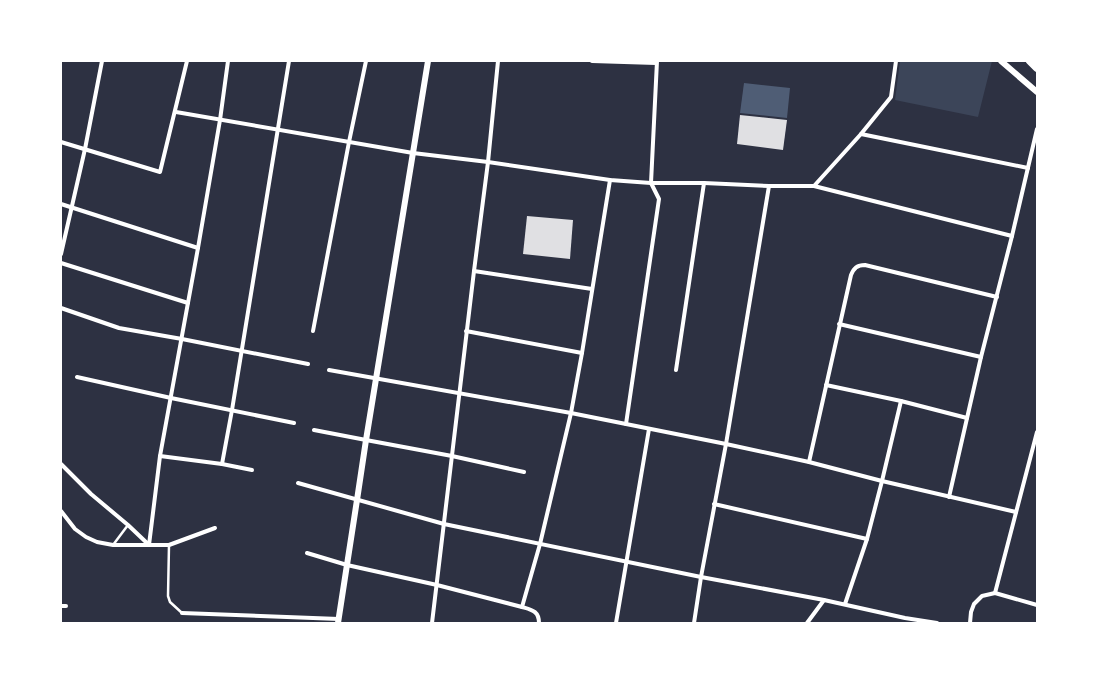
<svg xmlns="http://www.w3.org/2000/svg" width="1098" height="684" viewBox="0 0 1098 684" font-family="Montserrat,sans-serif">
  <style>
    .green { fill: #3c4559 }
    .water { fill: #4f5d75 }
    .building { fill: #e0e0e3 }
    .lines { fill: none; stroke-linecap: round; stroke-linejoin: round }
    .service { stroke: #fff; stroke-width: 2.5 }
    .minor { stroke: #fff; stroke-width: 4 }
    .tertiary { stroke: #fff; stroke-width: 6 }
    .trunk { stroke: #fff; stroke-width: 8 }
  </style>
  <rect width="100%" height="100%" fill="#2d3142"/>
  <polygon class="green" points="900,61 992,61 978,117 895,100"/>
  <polygon class="water" points="744,83 790,88 787,118 740,113"/>
  <g class="building">
    <polygon points="740,115 787,120 783,150 737,144"/>
    <polygon points="527,216 573,220 570,259 523,254"/>
  </g>
  <g class="lines">
    <g class="service">
      <polyline points="113,545 128,525"/>
      <polyline points="169,545 168,596 170,602 182,613"/>
    </g>
    <g class="minor">
      <polyline points="592,61 656,63"/>
      <polyline points="176,112 413,153 488,162 610,180 651,183 704,183 769,186 814,186 1012,236"/>
      <polyline points="861,134 1028,168"/>
      <polyline points="61,142 160,172 187,61"/>
      <polyline points="814,186 861,134 891,97 896,61"/>
      <polyline points="61,204 198,248"/>
      <polyline points="61,254 85,149 102,61"/>
      <polyline points="61,263 188,303"/>
      <polyline points="474,271 592,289"/>
      <polyline points="61,308 119,328 182,339 308,364"/>
      <polyline points="839,324 981,357"/>
      <polyline points="313,331 349,142 366,61"/>
      <polyline points="466,331 582,353"/>
      <polyline points="329,370 571,413 726,444 809,462 882,481 1016,512"/>
      <polyline points="676,370 704,183"/>
      <polyline points="77,377 171,398 294,423"/>
      <polyline points="826,385 901,401 967,418"/>
      <polyline points="626,424 659,199 651,183 657,61"/>
      <polyline points="314,430 366,440 452,456 524,472"/>
      <polyline points="160,456 222,464 252,470"/>
      <path d="M809 462 851 275C854 268 857 265 865 265L997 297"/>
      <polyline points="61,464 91,494 128,525 148,544"/>
      <polyline points="222,464 232,410 289,61"/>
      <polyline points="298,483 444,524 701,577 824,600 905,618 937,623"/>
      <polyline points="949,497 981,357 1012,236 1037,129"/>
      <polyline points="714,504 867,539"/>
      <polyline points="61,511 75,529 86,537 97,542 113,545 169,545 215,528"/>
      <polyline points="149,545 160,456 198,248 220,120 228,61"/>
      <polyline points="307,553 347,565 437,585 522,607"/>
      <polyline points="995,593 1037,432"/>
      <polyline points="845,604 867,539 882,481 901,401"/>
      <polyline points="61,606 66,606"/>
      <polyline points="182,613 339,619"/>
      <polyline points="432,623 474,271 488,162 498,61"/>
      <path d="M539 623C539 611 532 610 522 607L540 544 571 413 582 353 610 180"/>
      <polyline points="616,623 649,429"/>
      <polyline points="694,623 701,577 726,444 769,186"/>
      <polyline points="807,623 824,600"/>
      <polyline points="970,623 971,612 974,604 982,596 995,593 1037,605"/>
    </g>
    <g class="tertiary">
      <polyline points="1001,61 1037,92"/>
      <polyline points="338,623 357,500 366,440 428,61"/>
    </g>
    <polyline class="trunk" points="1030,61 1037,68"/>
  </g>
  <rect width="1098" height="684" fill="none" stroke="#ffffff" stroke-width="124"/>
</svg>
